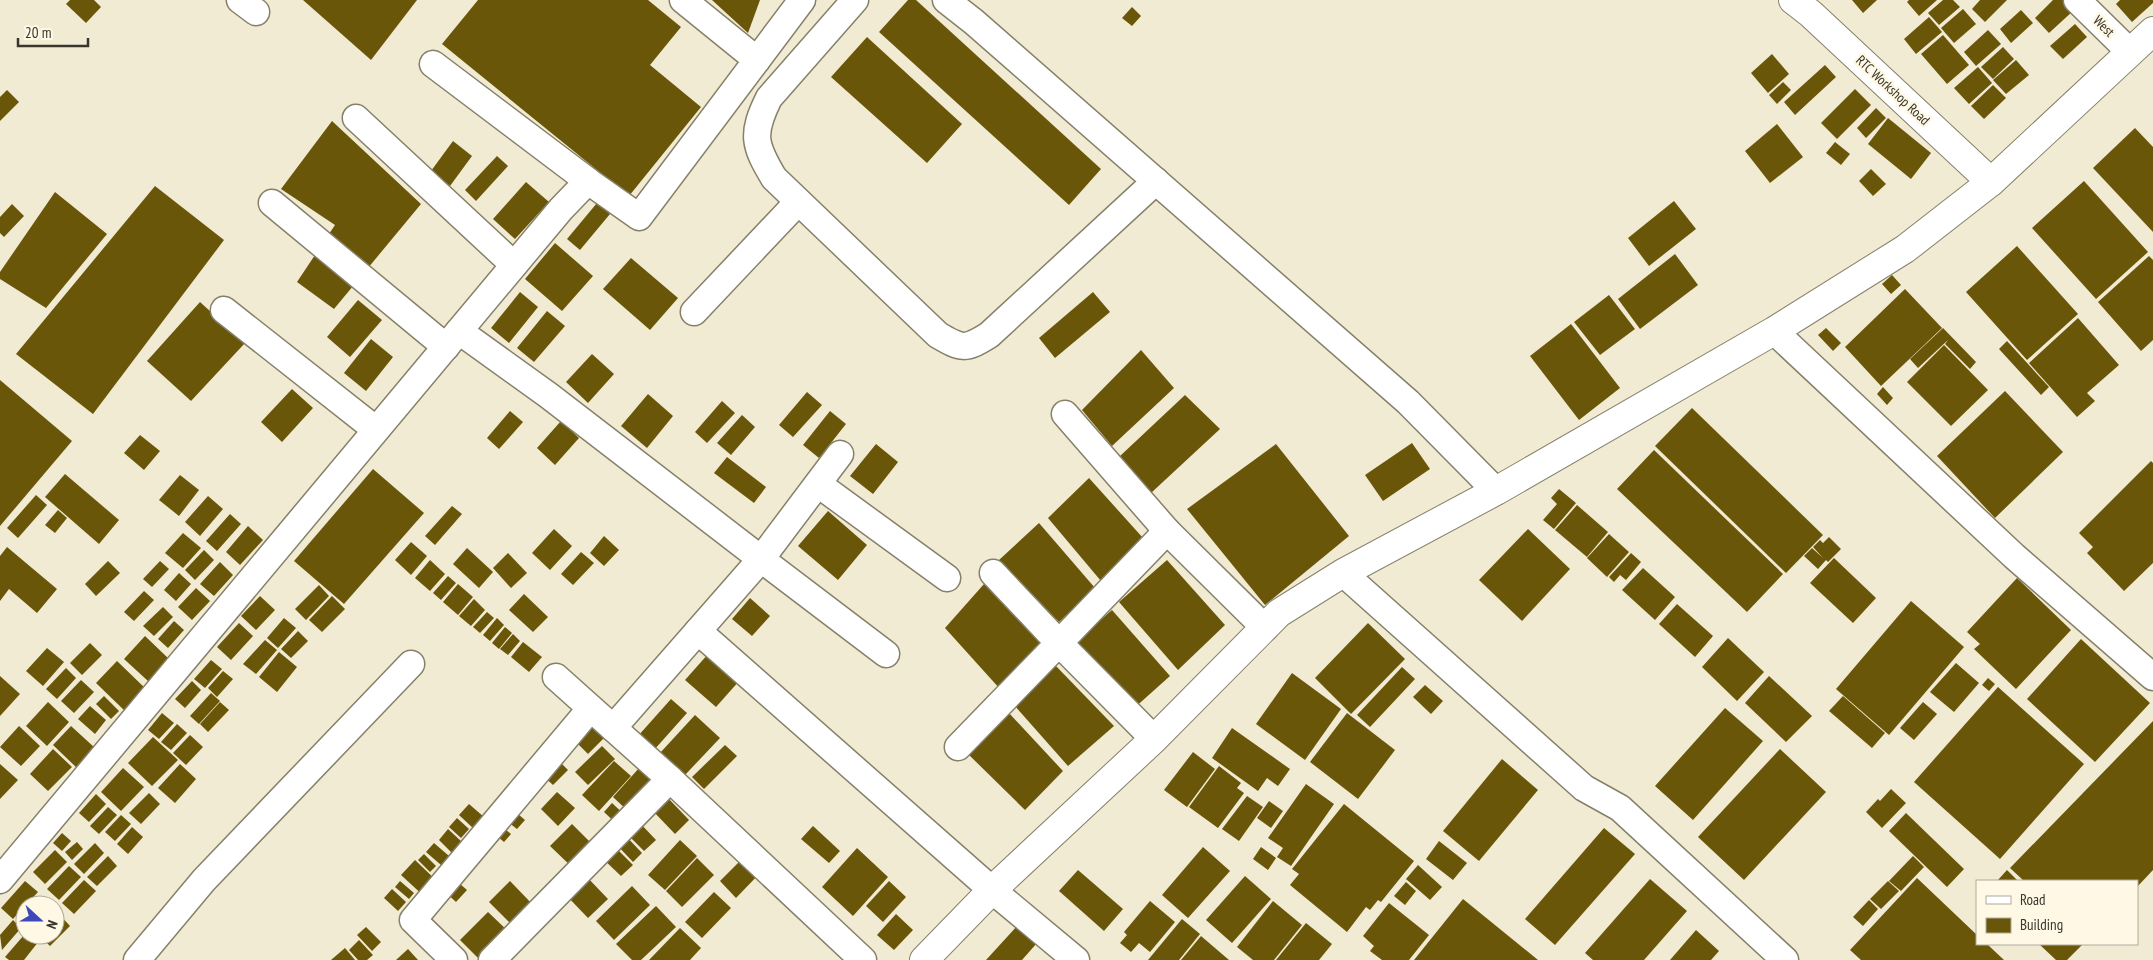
<svg xmlns="http://www.w3.org/2000/svg" width="2153" height="960" viewBox="0 0 2153 960" font-family="'PT Sans Narrow',sans-serif">
  <style>
    .building { fill: #6a5608 }
    .lines { fill: none; stroke-linecap: round; stroke-linejoin: round }
    .minor-casing { stroke: #86806a; stroke-width: 29 }
    .tertiary-casing { stroke: #86806a; stroke-width: 30 }
    .minor { stroke: #fff; stroke-width: 26 }
    .tertiary { stroke: #fff; stroke-width: 28 }
    .labels { text-anchor: middle; dominant-baseline: central; stroke-width: 5; stroke-linejoin: round; paint-order: stroke }
    .street-label { font-size: 14px; fill: #38352c; stroke: #fef8e5 }
  </style>
  <rect width="100%" height="100%" fill="#f2ebd3"/>
  <g class="building">
    <polygon points="70,0 94,0 101,7 86,23 66,4"/>
    <polygon points="303,0 417,0 371,60"/>
    <polygon points="478,0 648,0 681,27 650,65 701,107 629,196 442,44"/>
    <polygon points="712,0 760,0 748,33"/>
    <polygon points="908,0 916,0 1101,169 1069,205 879,32"/>
    <polygon points="1852,0 1877,0 1863,13"/>
    <polygon points="1909,0 1937,0 1919,16 1907,2"/>
    <polygon points="1943,0 1953,0 1960,7 1939,25 1928,13"/>
    <polygon points="1980,0 2007,0 1985,22 1972,9"/>
    <polygon points="2053,0 2063,0 2073,11 2049,33 2035,18"/>
    <polygon points="2120,0 2153,0 2153,3 2132,22 2116,4"/>
    <polygon points="1132,7 1141,16 1132,26 1122,18"/>
    <polygon points="1963,9 1976,24 1954,43 1941,28"/>
    <polygon points="2021,10 2033,23 2011,43 2000,29"/>
    <polygon points="1929,17 1942,32 1916,54 1904,39"/>
    <polygon points="2075,24 2087,37 2063,59 2050,46"/>
    <polygon points="1988,30 2001,44 1976,66 1964,52"/>
    <polygon points="1943,35 1969,65 1947,84 1921,54"/>
    <polygon points="867,37 962,124 927,163 831,77"/>
    <polygon points="2003,47 2014,59 1993,79 1981,67"/>
    <polygon points="1772,54 1789,74 1768,93 1751,73"/>
    <polygon points="2016,60 2029,75 2006,94 1993,80"/>
    <polygon points="1825,65 1836,77 1795,115 1784,102"/>
    <polygon points="1978,67 1992,83 1969,104 1954,88"/>
    <polygon points="1783,82 1791,90 1777,104 1769,95"/>
    <polygon points="1993,85 2006,98 1984,119 1971,106"/>
    <polygon points="1855,89 1871,105 1837,139 1821,123"/>
    <polygon points="7,90 19,102 0,121 0,97"/>
    <polygon points="1876,108 1886,118 1866,138 1857,128"/>
    <polygon points="1888,118 1931,153 1911,179 1868,144"/>
    <polygon points="332,121 421,204 334,309 297,282 335,225 281,189"/>
    <polygon points="1777,124 1803,157 1770,183 1745,151"/>
    <polygon points="2135,128 2153,147 2153,232 2093,168"/>
    <polygon points="453,141 472,156 450,186 431,171"/>
    <polygon points="1835,142 1850,154 1841,165 1826,153"/>
    <polygon points="497,156 508,166 476,201 465,190"/>
    <polygon points="1871,169 1886,184 1873,196 1859,181"/>
    <polygon points="2084,181 2148,252 2096,299 2032,228"/>
    <polygon points="526,182 549,202 515,239 493,219"/>
    <polygon points="155,186 224,240 93,414 16,354"/>
    <polygon points="55,192 107,234 46,308 0,279 0,272"/>
    <polygon points="1674,201 1696,229 1649,266 1628,238"/>
    <polygon points="597,203 610,214 580,250 567,239"/>
    <polygon points="12,204 24,216 4,237 0,233 0,217"/>
    <polygon points="555,243 593,276 562,311 525,279"/>
    <polygon points="2017,246 2078,314 2027,360 1966,292"/>
    <polygon points="1675,254 1698,285 1640,329 1618,299"/>
    <polygon points="2149,256 2153,260 2153,340 2141,351 2098,302"/>
    <polygon points="631,258 678,298 650,330 603,289"/>
    <polygon points="1892,275 1901,285 1891,294 1882,284"/>
    <polygon points="1905,289 1942,328 1881,386 1845,347"/>
    <polygon points="520,292 538,307 509,343 491,328"/>
    <polygon points="1093,292 1110,312 1055,358 1039,338"/>
    <polygon points="1609,295 1635,329 1600,355 1574,322"/>
    <polygon points="358,300 382,320 350,357 327,337"/>
    <polygon points="200,302 245,343 191,401 147,361"/>
    <polygon points="547,311 565,326 534,362 517,348"/>
    <polygon points="2078,318 2119,365 2087,393 2095,401 2077,417 2029,363"/>
    <polygon points="1571,324 1620,388 1579,420 1530,356"/>
    <polygon points="1826,328 1841,343 1833,351 1818,335"/>
    <polygon points="1943,328 1976,362 1970,369 1945,344 1948,340 1918,368 1910,359"/>
    <polygon points="371,339 393,357 366,391 344,373"/>
    <polygon points="2007,341 2049,387 2041,395 1999,349"/>
    <polygon points="1944,345 1988,390 1951,426 1907,382"/>
    <polygon points="1141,350 1174,388 1112,446 1082,410"/>
    <polygon points="592,354 614,374 588,403 566,382"/>
    <polygon points="0,380 72,441 0,526"/>
    <polygon points="1883,387 1893,398 1887,405 1877,394"/>
    <polygon points="292,389 313,408 282,442 261,422"/>
    <polygon points="2005,391 2063,452 1995,518 1937,456"/>
    <polygon points="807,392 822,405 793,437 779,425"/>
    <polygon points="648,394 673,416 647,448 621,426"/>
    <polygon points="1185,395 1220,429 1151,493 1119,457"/>
    <polygon points="722,401 735,413 707,443 695,432"/>
    <polygon points="1692,408 1823,535 1786,573 1655,446"/>
    <polygon points="510,411 523,422 499,449 487,438"/>
    <polygon points="830,411 846,424 819,458 803,445"/>
    <polygon points="742,415 755,427 731,455 717,443"/>
    <polygon points="561,421 579,438 555,465 537,448"/>
    <polygon points="140,435 160,451 144,470 124,453"/>
    <polygon points="1412,443 1430,469 1383,501 1365,475"/>
    <polygon points="876,444 898,462 873,494 850,476"/>
    <polygon points="1276,444 1349,536 1265,605 1187,509"/>
    <polygon points="1654,450 1783,574 1747,612 1617,489"/>
    <polygon points="727,457 766,487 754,503 714,473"/>
    <polygon points="2151,461 2153,463 2153,563 2124,591 2087,553 2093,547 2079,533"/>
    <polygon points="373,469 424,513 344,604 294,561"/>
    <polygon points="65,474 119,520 99,544 45,497"/>
    <polygon points="180,475 199,490 179,516 159,500"/>
    <polygon points="1089,478 1143,538 1101,581 1048,518"/>
    <polygon points="1559,489 1576,503 1554,529 1543,520 1557,504 1551,498"/>
    <polygon points="36,495 47,505 18,538 7,528"/>
    <polygon points="208,496 223,509 200,536 185,522"/>
    <polygon points="1577,505 1608,532 1587,557 1555,530"/>
    <polygon points="452,506 462,514 435,545 425,536"/>
    <polygon points="58,510 67,518 55,533 45,525"/>
    <polygon points="828,511 867,545 838,580 798,546"/>
    <polygon points="230,514 241,524 217,551 206,541"/>
    <polygon points="1039,523 1095,588 1059,622 999,560"/>
    <polygon points="248,526 263,540 240,565 226,552"/>
    <polygon points="554,529 572,546 550,570 532,553"/>
    <polygon points="1528,529 1570,569 1522,621 1479,580"/>
    <polygon points="183,533 201,548 183,568 165,553"/>
    <polygon points="1609,534 1629,552 1607,577 1587,558"/>
    <polygon points="604,536 619,550 604,566 590,553"/>
    <polygon points="1829,537 1841,549 1828,562 1826,560 1818,569 1804,556 1812,548 1823,558 1813,547 1820,540 1823,543"/>
    <polygon points="411,542 427,556 411,575 395,560"/>
    <polygon points="7,547 57,589 37,613 9,589 0,601 0,556"/>
    <polygon points="467,548 493,572 479,588 453,564"/>
    <polygon points="204,550 214,560 195,580 185,570"/>
    <polygon points="581,552 594,563 573,585 561,574"/>
    <polygon points="508,553 527,573 511,588 493,568"/>
    <polygon points="1631,553 1641,562 1626,580 1620,575 1614,582 1609,577"/>
    <polygon points="1834,558 1876,598 1853,623 1810,583"/>
    <polygon points="430,560 445,574 430,591 415,578"/>
    <polygon points="1167,560 1225,625 1178,670 1119,602"/>
    <polygon points="108,561 120,573 96,596 85,584"/>
    <polygon points="160,561 169,569 152,587 143,579"/>
    <polygon points="220,562 233,575 214,596 200,584"/>
    <polygon points="1643,568 1675,597 1655,620 1622,590"/>
    <polygon points="179,573 191,584 176,601 164,590"/>
    <polygon points="448,576 456,583 441,600 433,593"/>
    <polygon points="2017,578 2071,630 2016,689 1974,649 1980,644 1967,632"/>
    <polygon points="458,584 473,597 458,615 443,602"/>
    <polygon points="984,584 1040,643 1000,689 945,628"/>
    <polygon points="319,585 329,596 306,620 295,609"/>
    <polygon points="196,588 210,601 192,620 178,607"/>
    <polygon points="144,591 154,600 134,621 124,612"/>
    <polygon points="524,594 548,617 533,632 509,610"/>
    <polygon points="260,596 275,610 256,630 241,616"/>
    <polygon points="332,596 345,609 322,632 309,620"/>
    <polygon points="750,598 770,616 752,636 732,619"/>
    <polygon points="474,599 485,610 471,626 459,616"/>
    <polygon points="1911,601 1964,647 1889,735 1836,689"/>
    <polygon points="1677,604 1713,636 1695,657 1659,624"/>
    <polygon points="163,607 173,617 154,636 143,626"/>
    <polygon points="1112,610 1170,676 1132,710 1072,645"/>
    <polygon points="487,612 494,618 480,633 473,627"/>
    <polygon points="284,618 296,628 278,648 267,638"/>
    <polygon points="497,618 504,625 490,641 483,635"/>
    <polygon points="174,621 184,630 168,648 158,639"/>
    <polygon points="239,623 253,636 231,660 217,647"/>
    <polygon points="1368,623 1405,659 1351,714 1315,678"/>
    <polygon points="505,627 512,633 499,649 492,643"/>
    <polygon points="298,631 308,641 291,658 281,649"/>
    <polygon points="513,634 520,641 508,655 500,649"/>
    <polygon points="145,636 169,659 148,681 124,659"/>
    <polygon points="1728,638 1764,672 1737,701 1702,667"/>
    <polygon points="2081,639 2150,703 2095,762 2027,699"/>
    <polygon points="265,640 277,650 256,674 243,664"/>
    <polygon points="523,642 542,657 529,672 511,657"/>
    <polygon points="90,643 102,655 82,675 70,663"/>
    <polygon points="47,648 64,662 43,686 26,671"/>
    <polygon points="279,652 297,667 277,692 259,677"/>
    <polygon points="709,653 740,680 716,707 685,680"/>
    <polygon points="211,660 222,669 205,688 194,679"/>
    <polygon points="117,661 147,690 126,712 96,683"/>
    <polygon points="1956,663 1979,683 1954,712 1930,692"/>
    <polygon points="1055,665 1114,726 1068,766 1014,705"/>
    <polygon points="1402,667 1415,679 1370,727 1357,715"/>
    <polygon points="66,668 76,678 57,699 46,689"/>
    <polygon points="223,671 233,679 217,697 208,688"/>
    <polygon points="1292,673 1341,709 1305,760 1256,724"/>
    <polygon points="0,676 20,694 0,716"/>
    <polygon points="1769,676 1812,716 1786,742 1745,703"/>
    <polygon points="1988,678 1995,684 1989,691 1982,685"/>
    <polygon points="81,680 94,692 74,713 61,701"/>
    <polygon points="192,681 201,690 185,708 175,699"/>
    <polygon points="1425,685 1443,701 1431,714 1413,697"/>
    <polygon points="1998,687 2084,764 2000,859 1914,782"/>
    <polygon points="211,693 220,701 199,724 190,716"/>
    <polygon points="104,696 119,711 111,719 96,704"/>
    <polygon points="1843,696 1885,733 1872,748 1829,711"/>
    <polygon points="671,699 687,713 654,750 638,736"/>
    <polygon points="48,702 69,722 47,746 26,726"/>
    <polygon points="220,702 229,710 208,732 200,724"/>
    <polygon points="1923,702 1937,714 1914,740 1900,728"/>
    <polygon points="90,706 106,720 95,734 78,719"/>
    <polygon points="1725,708 1763,741 1693,820 1655,786"/>
    <polygon points="1008,712 1063,771 1025,810 966,752"/>
    <polygon points="162,713 174,723 159,739 148,730"/>
    <polygon points="1347,713 1395,750 1358,799 1310,762"/>
    <polygon points="695,715 720,738 685,775 660,753"/>
    <polygon points="593,717 609,733 588,754 573,739"/>
    <polygon points="2153,721 2153,870 2137,887 2137,881 2024,881 2010,868"/>
    <polygon points="177,724 187,733 171,750 161,742"/>
    <polygon points="19,726 40,746 21,766 0,747"/>
    <polygon points="71,726 95,748 77,768 53,745"/>
    <polygon points="1232,728 1290,769 1278,786 1267,778 1258,791 1212,758"/>
    <polygon points="190,735 203,747 186,765 173,753"/>
    <polygon points="153,737 178,760 152,786 128,763"/>
    <polygon points="725,745 737,756 704,789 692,777"/>
    <polygon points="602,746 615,759 588,785 575,772"/>
    <polygon points="53,749 72,767 48,791 30,774"/>
    <polygon points="1780,749 1826,792 1744,880 1698,837"/>
    <polygon points="1193,752 1215,769 1187,807 1164,790"/>
    <polygon points="555,757 568,770 553,785 540,773"/>
    <polygon points="1502,759 1538,790 1479,861 1443,831"/>
    <polygon points="614,761 631,776 599,811 582,795"/>
    <polygon points="0,764 18,780 0,799"/>
    <polygon points="180,764 196,779 175,803 158,788"/>
    <polygon points="1219,766 1241,783 1237,788 1244,793 1218,828 1189,807"/>
    <polygon points="640,767 658,784 630,813 613,797"/>
    <polygon points="123,768 144,787 121,811 101,792"/>
    <polygon points="1306,784 1334,804 1291,866 1277,857 1283,848 1268,838"/>
    <polygon points="1891,789 1906,803 1882,828 1866,812 1878,799 1880,801"/>
    <polygon points="557,792 575,808 558,826 541,809"/>
    <polygon points="149,793 160,804 141,824 129,813"/>
    <polygon points="96,794 106,804 89,822 79,813"/>
    <polygon points="666,796 689,820 675,834 652,810"/>
    <polygon points="1247,796 1263,807 1239,841 1222,829"/>
    <polygon points="1269,801 1283,811 1271,828 1257,818"/>
    <polygon points="612,803 628,818 620,827 604,812"/>
    <polygon points="469,804 484,817 474,829 459,815"/>
    <polygon points="1344,804 1414,861 1381,902 1378,900 1370,910 1366,907 1347,932 1290,885 1299,874 1292,869"/>
    <polygon points="108,807 117,815 99,834 90,826"/>
    <polygon points="511,808 525,820 517,829 503,818"/>
    <polygon points="1906,813 1964,869 1947,887 1889,831"/>
    <polygon points="121,815 131,824 115,841 105,832"/>
    <polygon points="457,818 469,829 461,838 449,827"/>
    <polygon points="638,821 656,840 644,851 626,833"/>
    <polygon points="498,823 511,834 504,842 491,831"/>
    <polygon points="572,824 596,848 575,870 550,846"/>
    <polygon points="813,826 840,851 829,863 801,839"/>
    <polygon points="132,827 143,837 128,854 117,844"/>
    <polygon points="1604,828 1635,854 1555,945 1525,919"/>
    <polygon points="448,829 462,842 452,853 439,840"/>
    <polygon points="62,833 71,841 62,851 53,843"/>
    <polygon points="624,834 642,853 633,862 615,843"/>
    <polygon points="680,840 697,856 665,890 648,875"/>
    <polygon points="1439,841 1467,863 1453,880 1426,859"/>
    <polygon points="77,842 83,849 72,860 65,852"/>
    <polygon points="95,843 104,853 84,874 74,864"/>
    <polygon points="434,843 449,856 441,865 426,852"/>
    <polygon points="613,845 633,865 621,876 601,857"/>
    <polygon points="1203,847 1230,871 1188,918 1162,895"/>
    <polygon points="1261,847 1276,858 1268,870 1253,859"/>
    <polygon points="857,848 888,877 853,916 822,887"/>
    <polygon points="55,850 67,862 45,884 33,872"/>
    <polygon points="424,854 436,866 430,872 418,860"/>
    <polygon points="746,855 762,871 736,898 720,881"/>
    <polygon points="108,856 117,866 97,886 87,877"/>
    <polygon points="1913,856 1924,867 1901,891 1889,881"/>
    <polygon points="697,858 714,875 682,907 666,891"/>
    <polygon points="415,860 439,883 426,898 401,875"/>
    <polygon points="1418,865 1442,887 1430,900 1406,879"/>
    <polygon points="69,866 81,877 59,900 47,889"/>
    <polygon points="1078,870 1123,909 1104,931 1059,891"/>
    <polygon points="2007,870 2018,881 1997,881"/>
    <polygon points="584,874 608,899 588,918 564,893"/>
    <polygon points="1245,876 1271,899 1232,943 1206,920"/>
    <polygon points="452,877 467,890 456,902 441,888"/>
    <polygon points="1917,878 1977,935 1977,944 1987,944 2004,960 1861,960 1850,950"/>
    <polygon points="1650,879 1687,911 1644,960 1593,960 1585,953"/>
    <polygon points="84,880 96,891 74,914 62,903"/>
    <polygon points="25,881 38,892 13,919 1,908"/>
    <polygon points="400,881 414,893 409,899 395,887"/>
    <polygon points="510,881 535,907 514,927 489,902"/>
    <polygon points="889,881 906,897 883,922 866,906"/>
    <polygon points="1888,881 1899,891 1881,909 1870,899"/>
    <polygon points="1406,882 1416,891 1405,905 1394,896"/>
    <polygon points="632,886 650,905 614,940 596,921"/>
    <polygon points="392,889 406,902 398,911 384,898"/>
    <polygon points="714,892 731,908 702,938 685,922"/>
    <polygon points="1463,899 1538,960 1414,960"/>
    <polygon points="1869,900 1878,909 1863,926 1853,917"/>
    <polygon points="1150,901 1175,922 1150,952 1139,943 1131,952 1120,943 1127,935 1124,932"/>
    <polygon points="1273,901 1302,925 1274,960 1253,960 1237,947"/>
    <polygon points="1389,903 1429,935 1409,960 1382,960 1370,951 1374,946 1363,936"/>
    <polygon points="656,906 676,927 641,960 632,960 616,944"/>
    <polygon points="488,912 513,936 480,960 460,940"/>
    <polygon points="59,914 70,926 50,946 39,935 55,935 55,917"/>
    <polygon points="896,914 913,930 894,950 877,935"/>
    <polygon points="1182,919 1200,934 1179,960 1148,960"/>
    <polygon points="13,920 21,928 2,950 0,935"/>
    <polygon points="1306,923 1332,944 1319,960 1276,960"/>
    <polygon points="1018,925 1037,943 1022,960 986,960"/>
    <polygon points="366,927 381,942 372,951 357,935"/>
    <polygon points="680,928 701,948 690,960 649,960"/>
    <polygon points="1696,930 1719,951 1711,960 1670,960"/>
    <polygon points="24,935 32,935 39,941 24,960 9,960 5,957"/>
    <polygon points="1201,936 1229,960 1181,960"/>
    <polygon points="359,940 373,955 367,960 358,960 349,950"/>
    <polygon points="2039,944 2083,944 2067,960 2056,960"/>
    <polygon points="345,948 355,960 331,960"/>
    <polygon points="408,949 418,960 396,960"/>
  </g>
  <g class="lines">
    <g class="minor-casing">
      <g id="minor">
        <polyline points="240,0 256,12"/>
        <polyline points="683,0 757,60"/>
        <path d="M855 0 769 98C751 134 754 145 774 178L938 335C962 349 965 350 989 335L1156 181"/>
        <polyline points="946,0 974,22 1408,402 1496,491"/>
        <polyline points="2077,0 2130,52"/>
        <polyline points="433,64 588,181"/>
        <polyline points="356,118 514,265"/>
        <polyline points="272,203 446,347"/>
        <polyline points="224,310 375,429"/>
        <polyline points="694,312 798,202"/>
        <polyline points="459,331 548,395 761,559 613,728"/>
        <polyline points="1774,331 2014,556 2153,677"/>
        <polyline points="1065,414 1167,531"/>
        <polyline points="840,454 761,559 886,654"/>
        <polyline points="818,484 947,578"/>
        <polyline points="1343,573 1584,788 1620,808 1785,960"/>
        <polyline points="698,631 992,890 1076,960"/>
        <polyline points="556,677 670,779 863,960"/>
        <polyline points="1154,739 1059,643 1167,531 1265,628"/>
        <polyline points="958,747 1059,643 993,573"/>
        <polyline points="0,880 561,209 588,181 639,217 802,0"/>
        <polyline points="137,960 204,880 411,664"/>
        <polyline points="454,960 413,920 590,709"/>
        <polyline points="492,960 670,779"/>
      </g>
    </g>
    <g class="tertiary-casing">
      <g id="tertiary">
        <polyline points="1793,0 1811,14 1991,182"/>
        <polyline points="924,960 992,890 1154,739 1279,613 1343,573 1496,491 1774,331 1905,249 1991,182 2153,31"/>
      </g>
    </g>
    <use href="#minor" class="minor"/>
    <use href="#tertiary" class="tertiary"/>
  </g>
  <g class="labels">
    <g class="street-label">
      <text transform="translate(2104 26) rotate(44)">West</text>
      <text transform="translate(1893 90) rotate(43)">RTC Workshop Road</text>
    </g>
  </g>
  <rect x="1976" y="880" width="162" height="65" fill="#fef8e5" stroke="#afaa9b"/>
  <rect x="1986" y="896" width="25" height="8" fill="#ffffff" stroke="#afaa9b"/>
  <text x="2020" y="905" font-size="15" fill="#38352c">Road</text>
  <rect x="1986" y="918" width="25" height="15" fill="#6a5608" stroke="#afaa9b"/>
  <text x="2020" y="930" font-size="15" fill="#38352c">Building</text>
  <g transform="translate(40 920) rotate(111)"><circle r="24" fill="#fef8e5" stroke="#afaa9b"/>
  <path d="M0-4L9 19L0 12L-9 19Z" fill="#3c48bc"/>
  <text y="-8" font-size="14" font-weight="bold" text-anchor="middle" fill="#38352c">N</text>
  </g>
  <path d="M18 38v8h70v-8" fill="none" stroke="#38352c" stroke-width="2.5"/>
  <text x="25" y="38" font-size="15" fill="#38352c" stroke="#fef8e5" stroke-width="4" paint-order="stroke">20 m</text>
</svg>
